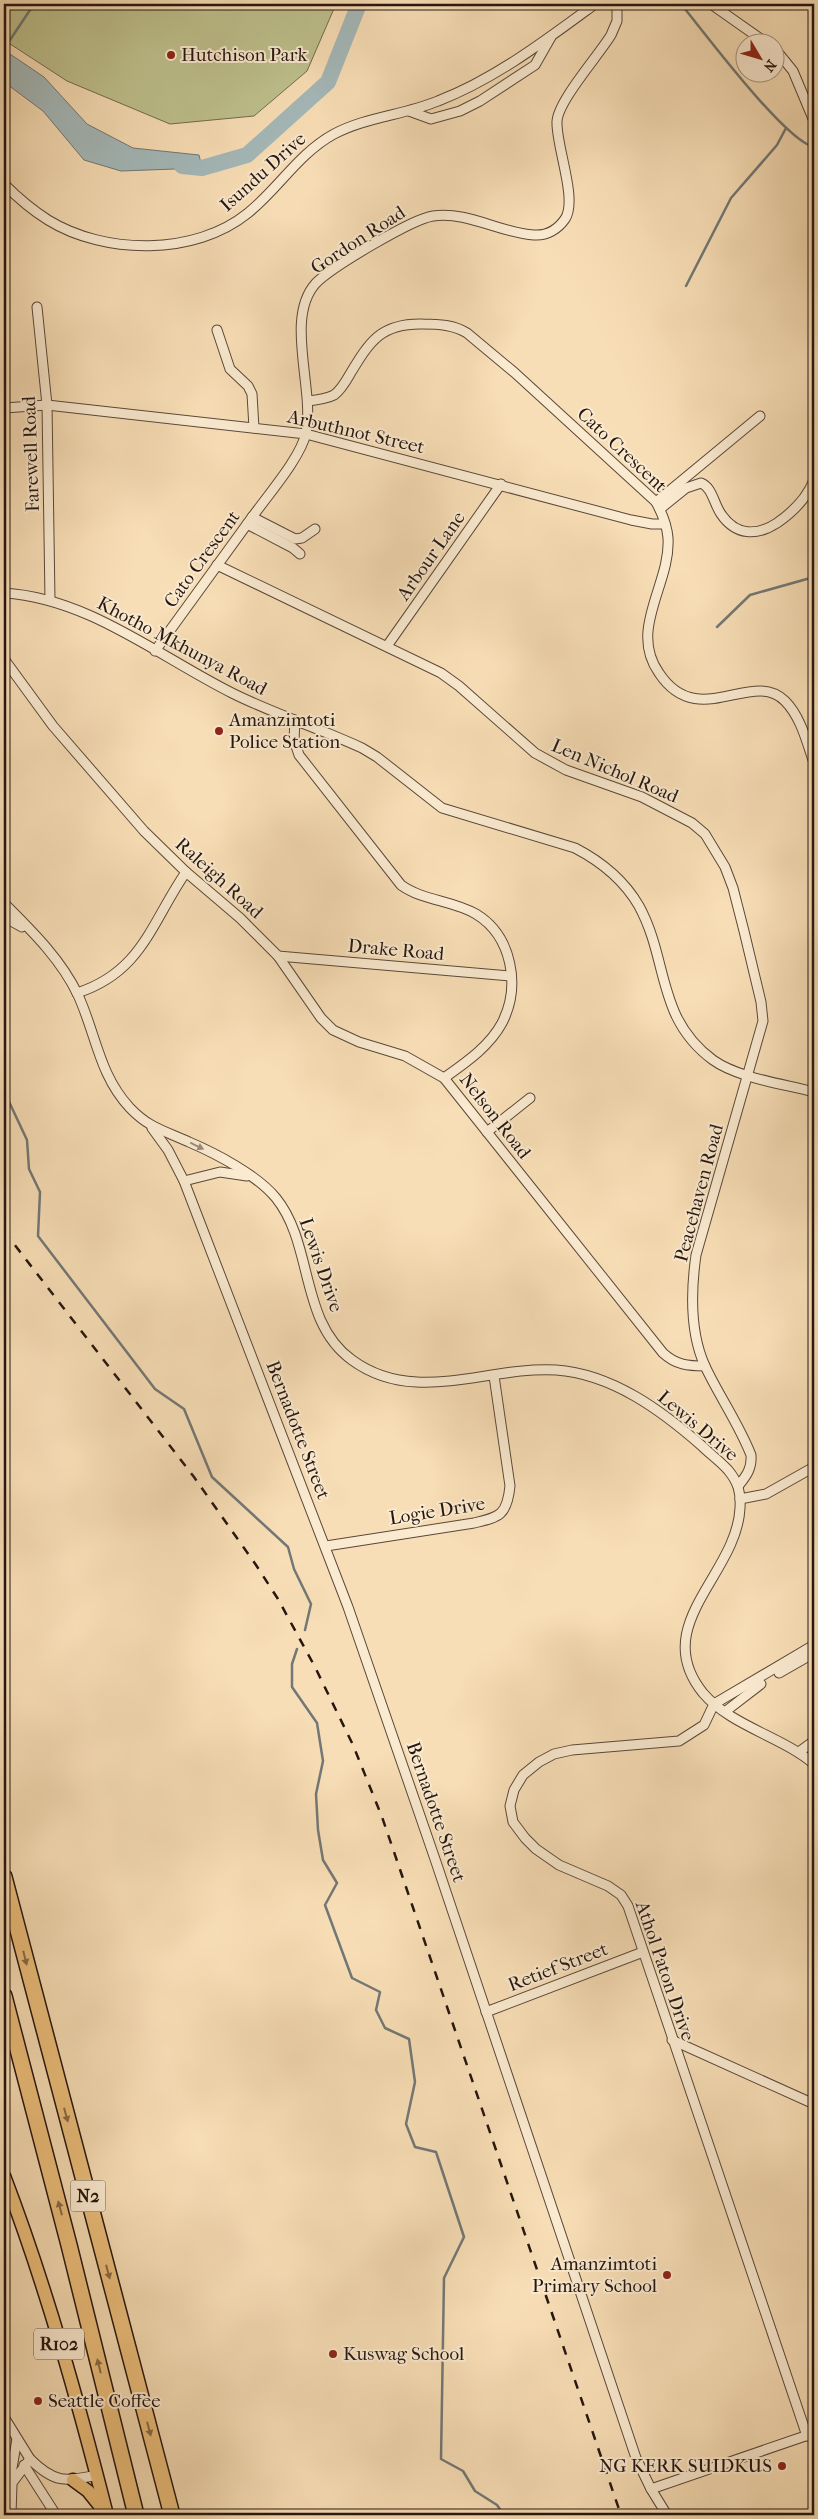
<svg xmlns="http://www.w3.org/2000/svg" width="818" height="2519" viewBox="0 0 818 2519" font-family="'IM FELL French Canon',serif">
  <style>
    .green { fill: #bec18d; stroke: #726c4e }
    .water { fill: #a4b9ba; stroke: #727876 }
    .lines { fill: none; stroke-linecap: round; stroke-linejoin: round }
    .stream { stroke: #727876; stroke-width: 2.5 }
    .river { stroke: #a4b9ba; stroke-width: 16 }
    .street-casing { stroke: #5a483a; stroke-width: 11 }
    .primary-casing { stroke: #261610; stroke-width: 15 }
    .highway-casing { stroke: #261610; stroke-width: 18 }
    .street { stroke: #faead0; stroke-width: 9 }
    .primary { stroke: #ecbf7b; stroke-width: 12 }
    .highway { stroke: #ecbf7b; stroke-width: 15 }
    .rail { stroke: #261610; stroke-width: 2.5; stroke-dasharray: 9 9; stroke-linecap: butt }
    .oneway { fill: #9b8b7a }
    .oneway2 { fill: #896a46 }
    .poi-dot { fill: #8f2418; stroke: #faead0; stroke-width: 2 }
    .labels { text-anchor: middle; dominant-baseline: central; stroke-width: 4; stroke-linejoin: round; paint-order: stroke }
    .shield { fill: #faead0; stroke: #66564a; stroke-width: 1 }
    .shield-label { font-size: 18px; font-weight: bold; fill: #261610 }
    .poi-label { font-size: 19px; fill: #261610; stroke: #faead0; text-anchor: start }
    .street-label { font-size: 19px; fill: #261610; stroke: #faead0 }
  </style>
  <rect width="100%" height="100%" fill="#f8deb6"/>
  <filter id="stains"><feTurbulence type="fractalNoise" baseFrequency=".004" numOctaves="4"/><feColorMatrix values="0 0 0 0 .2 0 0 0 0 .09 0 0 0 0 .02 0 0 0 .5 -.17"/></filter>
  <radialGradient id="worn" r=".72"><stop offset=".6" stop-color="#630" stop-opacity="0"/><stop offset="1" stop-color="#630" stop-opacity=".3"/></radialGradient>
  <polygon class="green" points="4,4 336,4 307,71 254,116 170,124 67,81 4,40"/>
  <polygon class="water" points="4,50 44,77 87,124 133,148 199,155 202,168 121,171 84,160 43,111 4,82"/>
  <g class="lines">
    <g class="stream">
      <path d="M681 4C704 32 785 141 814 147"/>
      <polyline points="4,49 34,4"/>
      <polyline points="686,286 731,198 777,145 786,128"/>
      <polyline points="717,627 750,595 814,577"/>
      <polyline points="4,1091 27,1140 29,1169 40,1192 38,1236 155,1389 184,1409 212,1477 288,1547 294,1569 311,1604 305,1630"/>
      <polyline points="297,1649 292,1664 292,1687 317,1723 323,1761 316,1794 318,1830 323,1860 337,1883 325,1905 352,1978 380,1992 376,2010 385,2028 409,2039 415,2082 406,2124 415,2147 436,2152 464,2237 444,2278 441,2459 463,2471 475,2491 497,2505 504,2515"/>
    </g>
    <polyline class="river" points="182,166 202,168 247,155 328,82 359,4"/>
    <g class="street-casing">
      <g id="street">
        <polyline points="711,4 765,42"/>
        <polyline points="776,50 793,71 814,121"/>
        <polyline points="409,111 431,119 460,111 480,101 535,65 551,37"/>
        <path d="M4 184C17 197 32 210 48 220 105 255 195 256 248 213 278 189 299 153 334 134 366 117 404 115 438 101 495 79 546 40 595 4"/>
        <polyline points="37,307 47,405 50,600"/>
        <polyline points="217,330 230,369 248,386 252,394 254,428"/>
        <path d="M308 401C317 400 326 399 334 395 341 390 346 381 350 374 370 341 381 323 423 324 439 324 454 325 467 333L515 373 656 502C662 513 667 525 668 538 671 584 628 629 659 673 698 732 752 668 785 701 801 717 807 743 814 763"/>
        <polyline points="4,408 47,405 306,434 631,520 652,524 665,524"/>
        <polyline points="656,502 760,416"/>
        <path d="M660 509 686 488 701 483C712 487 714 504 721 514 736 536 757 536 777 523 793 512 807 498 814 480"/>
        <polyline points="252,517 295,539 302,538 315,529"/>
        <polyline points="247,524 293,548 300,554"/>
        <path d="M217 565 441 673 459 686 535 753 566 770 642 797 692 823 705 834 725 867 733 888 744 931 761 1002 763 1021 696 1255C691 1290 690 1333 705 1366 719 1396 739 1424 751 1455 752 1468 747 1475 739 1485"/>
        <path d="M4 593C88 598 158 656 232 693 274 714 319 728 362 748L377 757 442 808 575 848C602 862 624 880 639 906 669 961 656 1018 713 1060 738 1078 784 1084 814 1092"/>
        <polyline points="387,646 501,484"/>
        <path d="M155 651C188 606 220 561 253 516 268 495 301 457 306 433 315 389 284 318 316 283 332 267 412 219 433 216 468 211 500 233 534 235 547 236 558 229 565 219 578 200 556 146 557 122 557 102 599 55 611 35L617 21V4"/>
        <path d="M4 659 53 726 144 831 186 872 240 918 278 956 321 1018 333 1030 359 1042 405 1056 444 1078 663 1353C676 1365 688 1366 705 1366"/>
        <path d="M295 720 294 740 299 755 401 885C423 901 452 900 476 914 512 936 521 986 502 1023 489 1047 465 1063 444 1078"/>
        <path d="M4 903C31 930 61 959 78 995 96 1034 99 1075 130 1108 149 1128 165 1131 189 1142 217 1154 257 1175 276 1198 314 1245 299 1322 352 1360 415 1406 486 1366 556 1370 612 1374 661 1410 702 1446 710 1454 720 1461 728 1470 738 1482 741 1492 740 1508 737 1575 648 1625 703 1693 731 1726 781 1736 814 1764"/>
        <polyline points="4,917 22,927"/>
        <polyline points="278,956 511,976"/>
        <path d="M77 993C142 972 151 923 186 872"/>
        <polyline points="152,1128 168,1150 184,1181 348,1607 436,1862 636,2458 651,2489 667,2515"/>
        <polyline points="487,1132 530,1098"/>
        <polyline points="184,1181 220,1172 247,1176"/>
        <polyline points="740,1499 766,1494 814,1467"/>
        <path d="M326 1546 474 1523C500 1517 507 1515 510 1486L494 1376"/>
        <polyline points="779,1673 814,1653"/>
        <polyline points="726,1711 761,1684"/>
        <polyline points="799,1752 814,1741"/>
        <polyline points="486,2012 643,1952"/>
        <polyline points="672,2040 814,2104"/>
        <polyline points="4,2417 30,2459"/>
        <polyline points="807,2436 628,1906 621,1895 608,1886 559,1865 536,1849 525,1838 513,1822 510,1806 514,1790 523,1775 539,1762 554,1754 572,1750 679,1741 704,1725 714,1704 814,1645"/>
        <polyline points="24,2465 56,2515"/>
        <polyline points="12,2483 12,2468 17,2439"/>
        <polyline points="651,2489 814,2433"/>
        <path d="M11 2515 12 2483 30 2459C54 2483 65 2482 97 2475"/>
      </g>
    </g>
    <g class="primary-casing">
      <g id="primary">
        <path d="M4 2176C46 2286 78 2401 107 2515"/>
        <polyline points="73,2480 88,2491 104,2511"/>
      </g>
    </g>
    <g class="highway-casing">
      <g id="highway">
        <polyline points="4,1877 172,2515"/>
        <polyline points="4,1996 69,2245 136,2515"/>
      </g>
    </g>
    <use href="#street" class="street"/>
    <use href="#primary" class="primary"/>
    <use href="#highway" class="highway"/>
    <polyline class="rail" points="4,1231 194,1477 256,1565 278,1599 315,1667 353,1745 382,1817 621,2515"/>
  </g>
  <defs><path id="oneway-solid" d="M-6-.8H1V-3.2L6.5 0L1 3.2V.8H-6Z" transform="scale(1.25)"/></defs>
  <use class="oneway" href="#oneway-solid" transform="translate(197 1146) rotate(26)"/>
  <g class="oneway2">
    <use href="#oneway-solid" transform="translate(25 1958) rotate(76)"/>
    <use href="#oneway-solid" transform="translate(66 2115) rotate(75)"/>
    <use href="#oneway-solid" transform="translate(60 2208) rotate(-105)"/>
    <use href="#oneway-solid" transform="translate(108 2272) rotate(75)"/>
    <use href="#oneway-solid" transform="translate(99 2366) rotate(-104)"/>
    <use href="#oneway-solid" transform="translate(149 2429) rotate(75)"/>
  </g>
  <g class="poi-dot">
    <circle cx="171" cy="55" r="5"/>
    <circle cx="219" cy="731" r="5"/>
    <circle cx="667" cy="2275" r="5"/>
    <circle cx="333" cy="2354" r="5"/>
    <circle cx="38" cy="2401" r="5"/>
    <circle cx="782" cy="2466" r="5"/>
  </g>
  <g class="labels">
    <g class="shield">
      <rect x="70.5" y="2180.5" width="35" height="31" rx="4"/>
      <rect x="34" y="2328.5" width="50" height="31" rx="4"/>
    </g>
    <g class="shield-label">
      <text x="88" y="2196">N2</text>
      <text x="59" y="2344">R102</text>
    </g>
    <g class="poi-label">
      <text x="181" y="55">Hutchison Park</text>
      <text x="229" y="720">Amanzimtoti<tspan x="229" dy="22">Police Station</tspan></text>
      <text x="657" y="2264" text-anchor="end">Amanzimtoti<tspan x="657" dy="22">Primary School</tspan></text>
      <text x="343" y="2354">Kuswag School</text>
      <text x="48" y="2401">Seattle Coffee</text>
      <text x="772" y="2466" text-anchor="end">NG KERK SUIDKUS</text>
    </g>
    <g class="street-label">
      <text transform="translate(263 172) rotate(-42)">Isundu Drive</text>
      <text transform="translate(358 240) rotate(-33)">Gordon Road</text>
      <text transform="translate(356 432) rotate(13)">Arbuthnot Street</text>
      <text transform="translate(622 450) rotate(43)">Cato Crescent</text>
      <text transform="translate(31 454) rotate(-92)">Farewell Road</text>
      <text transform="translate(431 556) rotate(-55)">Arbour Lane</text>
      <text transform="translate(202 559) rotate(-54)">Cato Crescent</text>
      <text transform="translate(182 646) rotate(28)">Khotho Mkhunya Road</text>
      <text transform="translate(615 771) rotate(23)">Len Nichol Road</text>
      <text transform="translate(219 878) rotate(42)">Raleigh Road</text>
      <text transform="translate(396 950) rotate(5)">Drake Road</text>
      <text transform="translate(495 1116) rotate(52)">Nelson Road</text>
      <text transform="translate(699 1193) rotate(-75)">Peacehaven Road</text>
      <text transform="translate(321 1265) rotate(71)">Lewis Drive</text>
      <text transform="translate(698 1426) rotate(40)">Lewis Drive</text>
      <text transform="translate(298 1430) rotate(69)">Bernadotte Street</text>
      <text transform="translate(437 1511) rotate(-9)">Logie Drive</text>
      <text transform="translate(436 1812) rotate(71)">Bernadotte Street</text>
      <text transform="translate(558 1967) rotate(-21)">Retief Street</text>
      <text transform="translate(665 1971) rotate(71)">Athol Paton Drive</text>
    </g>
  </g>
  <rect width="818" height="2519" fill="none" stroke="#f8deb6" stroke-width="20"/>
  <rect x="5" y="5" width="808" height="2509" fill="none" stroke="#261610" stroke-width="2.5"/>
  <rect x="10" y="10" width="798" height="2499" fill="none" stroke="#261610"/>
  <g transform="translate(760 58) rotate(128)"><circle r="24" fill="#faead0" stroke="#a59583"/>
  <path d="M0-4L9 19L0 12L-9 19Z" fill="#8f2418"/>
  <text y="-8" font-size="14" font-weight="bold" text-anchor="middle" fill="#261610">N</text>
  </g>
  <rect width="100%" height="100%" filter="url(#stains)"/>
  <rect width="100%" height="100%" fill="url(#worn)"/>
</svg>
